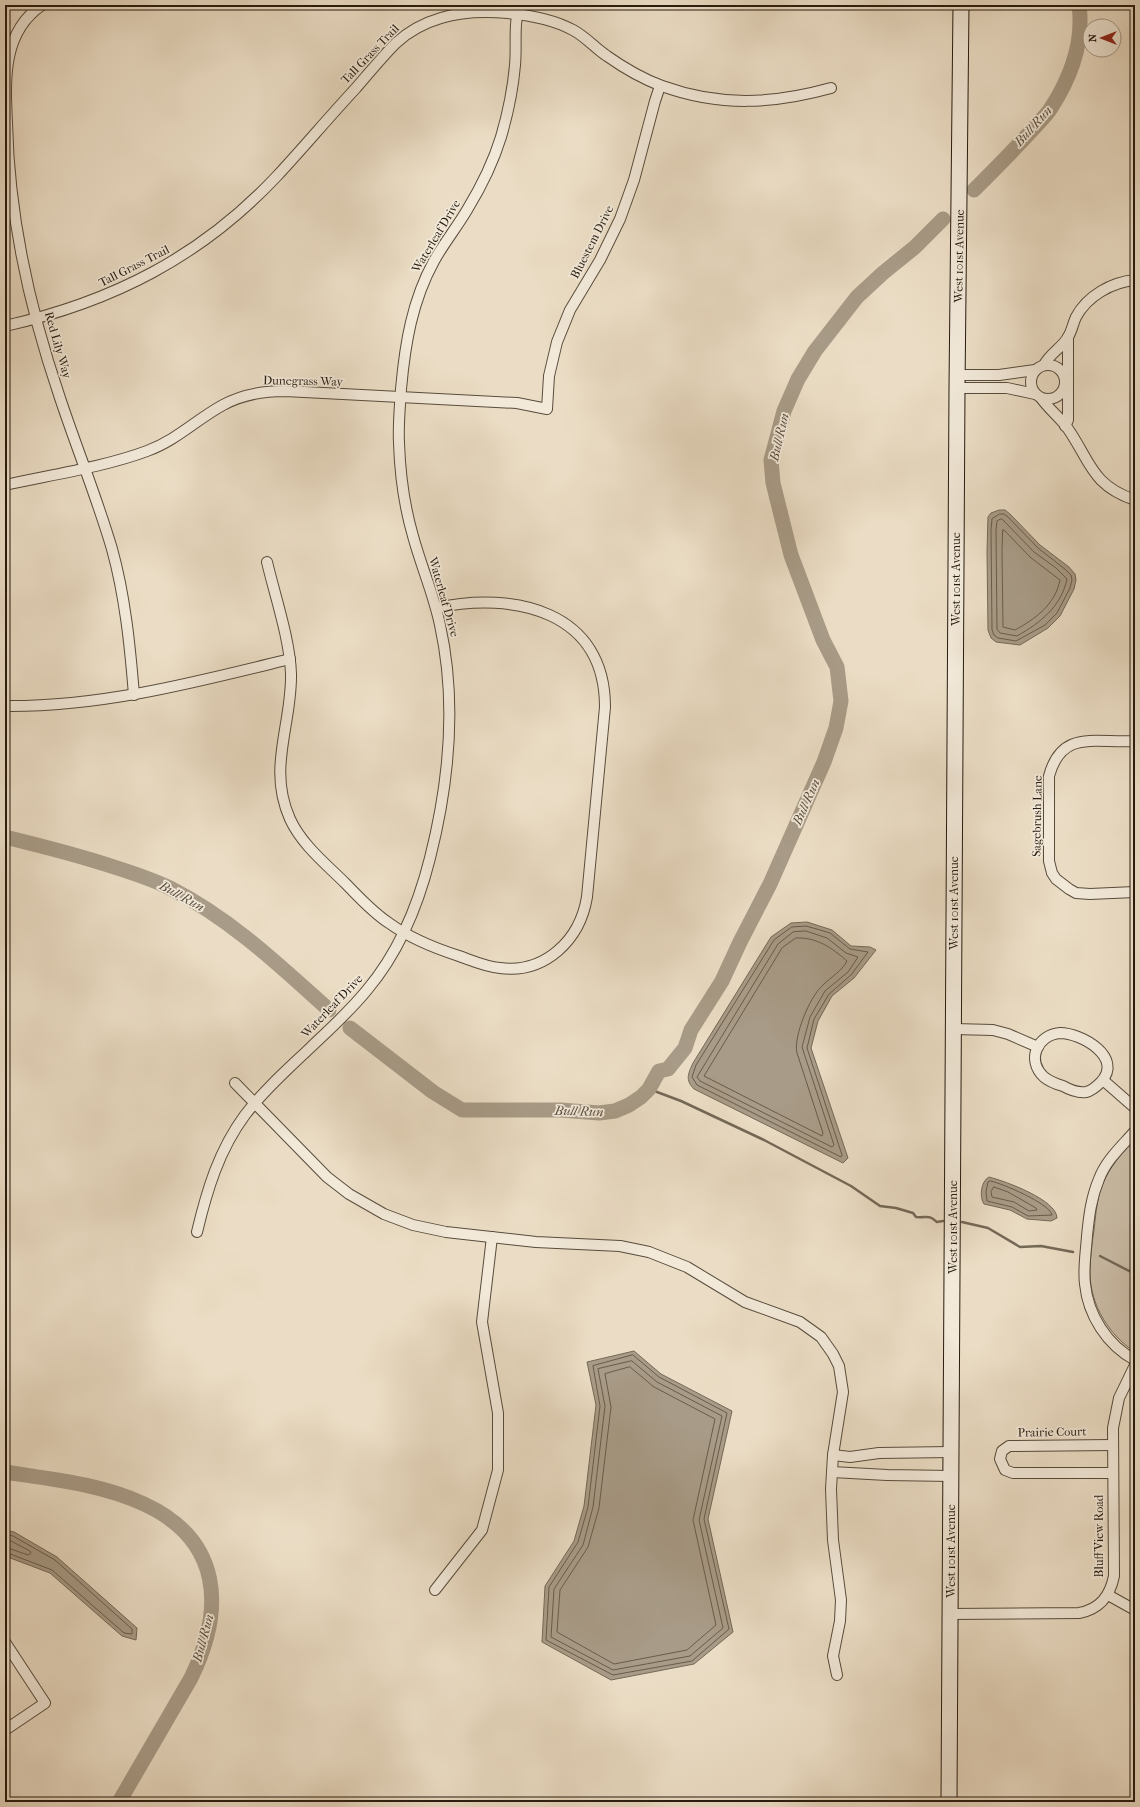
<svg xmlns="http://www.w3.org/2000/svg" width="1140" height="1807" viewBox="0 0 1140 1807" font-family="'IM FELL French Canon',serif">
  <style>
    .green { fill: #cabca6; stroke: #786c5a }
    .water { fill: #a89b87; stroke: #746857 }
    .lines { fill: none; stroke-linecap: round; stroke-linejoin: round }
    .shore { stroke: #685b4b; stroke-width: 1 }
    .stream { stroke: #746857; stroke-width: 2.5 }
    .river { stroke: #a89b87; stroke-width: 15 }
    .street-casing { stroke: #584c3c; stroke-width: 12 }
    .secondary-casing { stroke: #271b0f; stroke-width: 17 }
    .street { stroke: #f2e9d9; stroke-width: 10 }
    .secondary { stroke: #f2e9d9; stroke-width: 15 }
    .labels { text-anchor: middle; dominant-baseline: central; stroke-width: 3.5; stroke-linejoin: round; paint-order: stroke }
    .street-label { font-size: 12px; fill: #271b0f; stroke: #f2e9d9 }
    .water-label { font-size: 13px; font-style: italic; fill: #5b4e3f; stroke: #f2e9d9 }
  </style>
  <rect width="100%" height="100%" fill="#ebddc5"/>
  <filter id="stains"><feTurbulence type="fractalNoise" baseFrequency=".005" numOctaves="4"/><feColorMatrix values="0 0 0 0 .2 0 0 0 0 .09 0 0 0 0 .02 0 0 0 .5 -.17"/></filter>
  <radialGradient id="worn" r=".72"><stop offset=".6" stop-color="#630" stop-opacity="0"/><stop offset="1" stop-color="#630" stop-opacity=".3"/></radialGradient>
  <path class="green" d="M1135 1140V1352C1109 1335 1090 1305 1090 1272 1090 1258 1092 1244 1094 1230 1096 1213 1097 1194 1105 1179 1112 1164 1124 1151 1135 1140Z"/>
  <g class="water">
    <polygon points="999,510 1005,510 1010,514 1040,545 1069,567 1075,574 1076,580 1074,589 1060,616 1048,628 1020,645 996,642 991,638 988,630 987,551 988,517 991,513"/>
    <path d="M807 922 832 930 851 946 870 947 876 950 854 978 832 996 818 1021 811 1048 848 1158 843 1163 694 1089C685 1080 688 1074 693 1063L771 937 791 923Z"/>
    <path d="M989 1177C1005 1181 1057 1200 1057 1218L1051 1221 1027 1219 1010 1210 984 1204C979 1197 981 1181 989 1177Z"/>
    <polygon points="634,1351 661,1374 732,1411 708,1519 733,1632 694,1664 611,1680 542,1642 545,1586 574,1541 584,1506 596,1405 587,1362"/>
    <polygon points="5,1530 14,1532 57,1557 137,1628 136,1640 122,1636 50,1573 5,1556"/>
  </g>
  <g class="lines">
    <g class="shore">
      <polygon points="1000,514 1004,514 1008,517 1038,548 1066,570 1071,575 1072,580 1070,588 1057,613 1045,625 1016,641 998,638 994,635 992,630 991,530 992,519"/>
      <path d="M1002 519 1034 552 1056 568 1067 579C1061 607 1040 623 1017 636L1000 633 997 629 996 530 997 521Z"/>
      <path d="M1003 530 1005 531 1030 557 1060 580C1055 605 1035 619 1015 630L1003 627 1002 551Z"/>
      <polygon points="792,927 806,926 820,930 830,933 850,949 868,952 851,975 829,994 814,1019 807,1048 842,1155 841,1157 697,1085 692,1077 696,1065 774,940"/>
      <polygon points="806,931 827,938 846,953 858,957 848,972 825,991 810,1017 802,1047 834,1145 832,1147 700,1081 697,1077 778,944 793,932"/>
      <path d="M796 938C817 937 832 948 847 961 842 971 831 977 823 985 810 996 793 1037 797 1053L823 1133 822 1136 704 1076 782 948Z"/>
      <path d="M991 1181C1003 1184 1049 1203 1052 1215L1028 1216 1012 1207 987 1201 986 1192 988 1182Z"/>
      <polygon points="994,1187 1008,1192 1036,1208 1037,1210 1029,1211 1014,1202 992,1197 991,1192"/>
      <polygon points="633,1355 659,1377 727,1413 704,1519 729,1629 692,1661 613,1675 546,1640 549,1587 578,1542 588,1507 600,1406 593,1366"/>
      <polygon points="632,1361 657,1382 722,1416 699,1520 723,1628 690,1656 613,1670 551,1637 554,1589 583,1545 593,1507 605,1406 598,1369"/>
      <polygon points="630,1367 654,1387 715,1419 693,1520 716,1625 687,1650 614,1664 557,1632 560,1590 588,1547 599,1508 611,1407 605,1374"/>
      <polyline points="5,1534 13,1536 55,1560 132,1629 132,1634 124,1633 52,1570 5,1552"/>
      <polyline points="5,1539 11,1541 30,1551 31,1553 28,1555 5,1547"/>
    </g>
    <g class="stream">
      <path d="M649 1089 681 1101 764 1140 851 1186 880 1206 896 1208 913 1213 916 1217C928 1218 928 1214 937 1222L943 1221"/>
      <polyline points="962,1222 988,1228 1020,1247 1041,1246 1073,1252"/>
      <polyline points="1100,1256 1135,1274"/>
    </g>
    <g class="river">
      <path d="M974 190C994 170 1014 150 1033 129 1039 122 1046 116 1051 108 1071 77 1084 42 1079 5"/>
      <path d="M5 837C42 846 78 855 114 867 133 873 152 879 170 888 231 919 279 965 329 1010"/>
      <polyline points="350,1028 433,1092 462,1110 561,1110 599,1113 615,1111 629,1105 641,1097 649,1089 659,1071 668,1069 685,1048 691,1030 722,981 740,942 770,884 824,762 836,728 841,701 837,667 823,640 791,555 773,483 771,460 784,411 798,379 815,351 857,297 883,273 915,247 943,219"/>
      <path d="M5 1472C51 1479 101 1484 144 1504 222 1540 225 1609 191 1678L119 1802"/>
    </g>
    <g class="street-casing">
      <g id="street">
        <path d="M42 5C2 32 5 80 7 123 9 217 30 310 60 398 77 449 97 498 112 549 125 596 130 645 134 695"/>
        <path d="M5 326C112 302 201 257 277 176 304 147 329 117 356 88 369 73 382 57 396 43 409 31 424 23 441 18 477 7 540 12 573 30 586 37 595 48 607 56 624 68 643 79 662 86 720 107 773 104 831 88"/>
        <circle cx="1048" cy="382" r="17"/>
        <path d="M1044 365C1050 353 1062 348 1068 337 1072 331 1073 323 1076 317 1087 296 1112 282 1135 280"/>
        <polyline points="957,375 999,375 1035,370"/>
        <polyline points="957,388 1007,388 1035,394"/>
        <path d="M1041 398C1048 408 1058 416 1066 426 1090 459 1090 485 1135 500"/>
        <polyline points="1065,426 1068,420 1068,337"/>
        <path d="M5 485C50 475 104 467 147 451 177 440 197 419 223 405 243 394 263 391 285 391L517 403 547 409 549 376 557 342 570 310 600 260 620 219 634 180 655 101 660 86"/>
        <path d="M267 562C275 596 290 640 291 674 292 725 267 768 290 819 302 845 326 864 345 883 359 897 372 912 389 923 411 939 434 948 459 956 473 961 486 967 500 968 545 974 580 940 587 897L605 707C605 611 514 591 436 608"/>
        <path d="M5 706C102 707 196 682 290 659"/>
        <path d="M1135 741C1097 744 1062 728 1049 776V861L1052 873 1056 879 1069 889 1076 893 1090 894 1135 892"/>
        <polyline points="954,1029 993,1030 1008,1034 1038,1047"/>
        <path d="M1060 1033C1081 1033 1124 1057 1101 1082 1097 1086 1092 1091 1086 1092 1077 1093 1070 1090 1063 1086 1056 1084 1049 1081 1044 1077 1026 1060 1037 1035 1060 1033Z"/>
        <polyline points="1103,1080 1135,1108"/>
        <polyline points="235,1083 327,1177 349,1194 384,1214 413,1225 446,1232 536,1242 620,1246 649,1252 687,1267 745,1302 800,1322 821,1337 833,1354 839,1366 843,1392 833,1455 831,1489 833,1540 841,1600 840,1621 833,1656 837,1675"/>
        <path d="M1135 1131C1122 1146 1106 1160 1099 1179 1091 1198 1089 1216 1087 1236 1086 1252 1083 1268 1085 1284 1088 1315 1107 1345 1135 1360"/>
        <path d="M197 1232C207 1190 219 1150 245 1115 264 1090 288 1069 310 1048 330 1029 350 1011 367 990 399 952 418 906 430 858 449 783 457 702 440 625 434 595 421 566 413 536 404 505 400 474 399 443 398 425 400 407 401 389 405 344 412 301 434 261 444 243 457 227 467 210 481 187 493 163 501 137 508 113 513 89 515 65 517 45 513 23 520 5"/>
        <polyline points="1112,1445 1009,1446 1002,1451 1000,1459 1005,1470 1013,1473 1112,1473"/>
        <polyline points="833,1455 850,1457 879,1453 951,1452"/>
        <polyline points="832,1472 887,1475 951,1476"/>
        <polyline points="435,1590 482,1530 498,1470 498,1413 482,1322 492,1237"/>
        <polyline points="1108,1595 1135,1610"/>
        <path d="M950 1614 1079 1613C1100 1609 1110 1596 1114 1576L1113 1428 1119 1398 1135 1365"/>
        <polyline points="5,1642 45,1703 5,1730"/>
      </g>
    </g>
    <g class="secondary-casing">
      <polyline id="secondary" points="949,1802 957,388 961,5"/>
    </g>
    <use href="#street" class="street"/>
    <use href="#secondary" class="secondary"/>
  </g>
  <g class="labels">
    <g class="street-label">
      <text transform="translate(370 54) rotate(-46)">Tall Grass Trail</text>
      <text transform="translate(436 236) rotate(-59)">Waterleaf Drive</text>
      <text transform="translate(592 242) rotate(-63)">Bluestem Drive</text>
      <text transform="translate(959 256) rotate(-89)">West 101st Avenue</text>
      <text transform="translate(134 266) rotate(-27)">Tall Grass Trail</text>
      <text transform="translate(58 345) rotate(74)">Red Lily Way</text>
      <text transform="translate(303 381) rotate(1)">Dunegrass Way</text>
      <text transform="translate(956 579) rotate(-90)">West 101st Avenue</text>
      <text transform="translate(444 597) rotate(74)">Waterleaf Drive</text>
      <text transform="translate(1037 816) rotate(-89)">Sagebrush Lane</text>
      <text transform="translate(954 903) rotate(-90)">West 101st Avenue</text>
      <text transform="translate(332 1006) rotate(-46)">Waterleaf Drive</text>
      <text transform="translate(953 1227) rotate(-90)">West 101st Avenue</text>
      <text transform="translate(1052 1432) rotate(-1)">Prairie Court</text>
      <text transform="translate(1099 1536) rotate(-90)">Bluff View Road</text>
      <text transform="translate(951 1551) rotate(-90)">West 101st Avenue</text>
    </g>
    <g class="water-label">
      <text transform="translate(1033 126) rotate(-48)">Bull Run</text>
      <text transform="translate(779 437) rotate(-77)">Bull Run</text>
      <text transform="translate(806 802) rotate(-66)">Bull Run</text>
      <text transform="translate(182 896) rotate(29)">Bull Run</text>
      <text transform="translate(579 1111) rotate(2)">Bull Run</text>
      <text transform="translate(203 1638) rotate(-75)">Bull Run</text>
    </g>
  </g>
  <rect width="1140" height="1807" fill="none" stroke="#ebddc5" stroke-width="20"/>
  <rect x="6" y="6" width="1128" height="1795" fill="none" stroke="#271b0f" stroke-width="2"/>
  <rect x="10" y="10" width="1120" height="1787" fill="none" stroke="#271b0f"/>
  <g transform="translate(1102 38) rotate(270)"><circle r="19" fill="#f2e9d9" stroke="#a19788"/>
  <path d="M0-3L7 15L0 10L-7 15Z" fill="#8f2418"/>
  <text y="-6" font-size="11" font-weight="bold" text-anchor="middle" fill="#271b0f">N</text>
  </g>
  <rect width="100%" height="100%" filter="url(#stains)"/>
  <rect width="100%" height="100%" fill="url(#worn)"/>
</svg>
